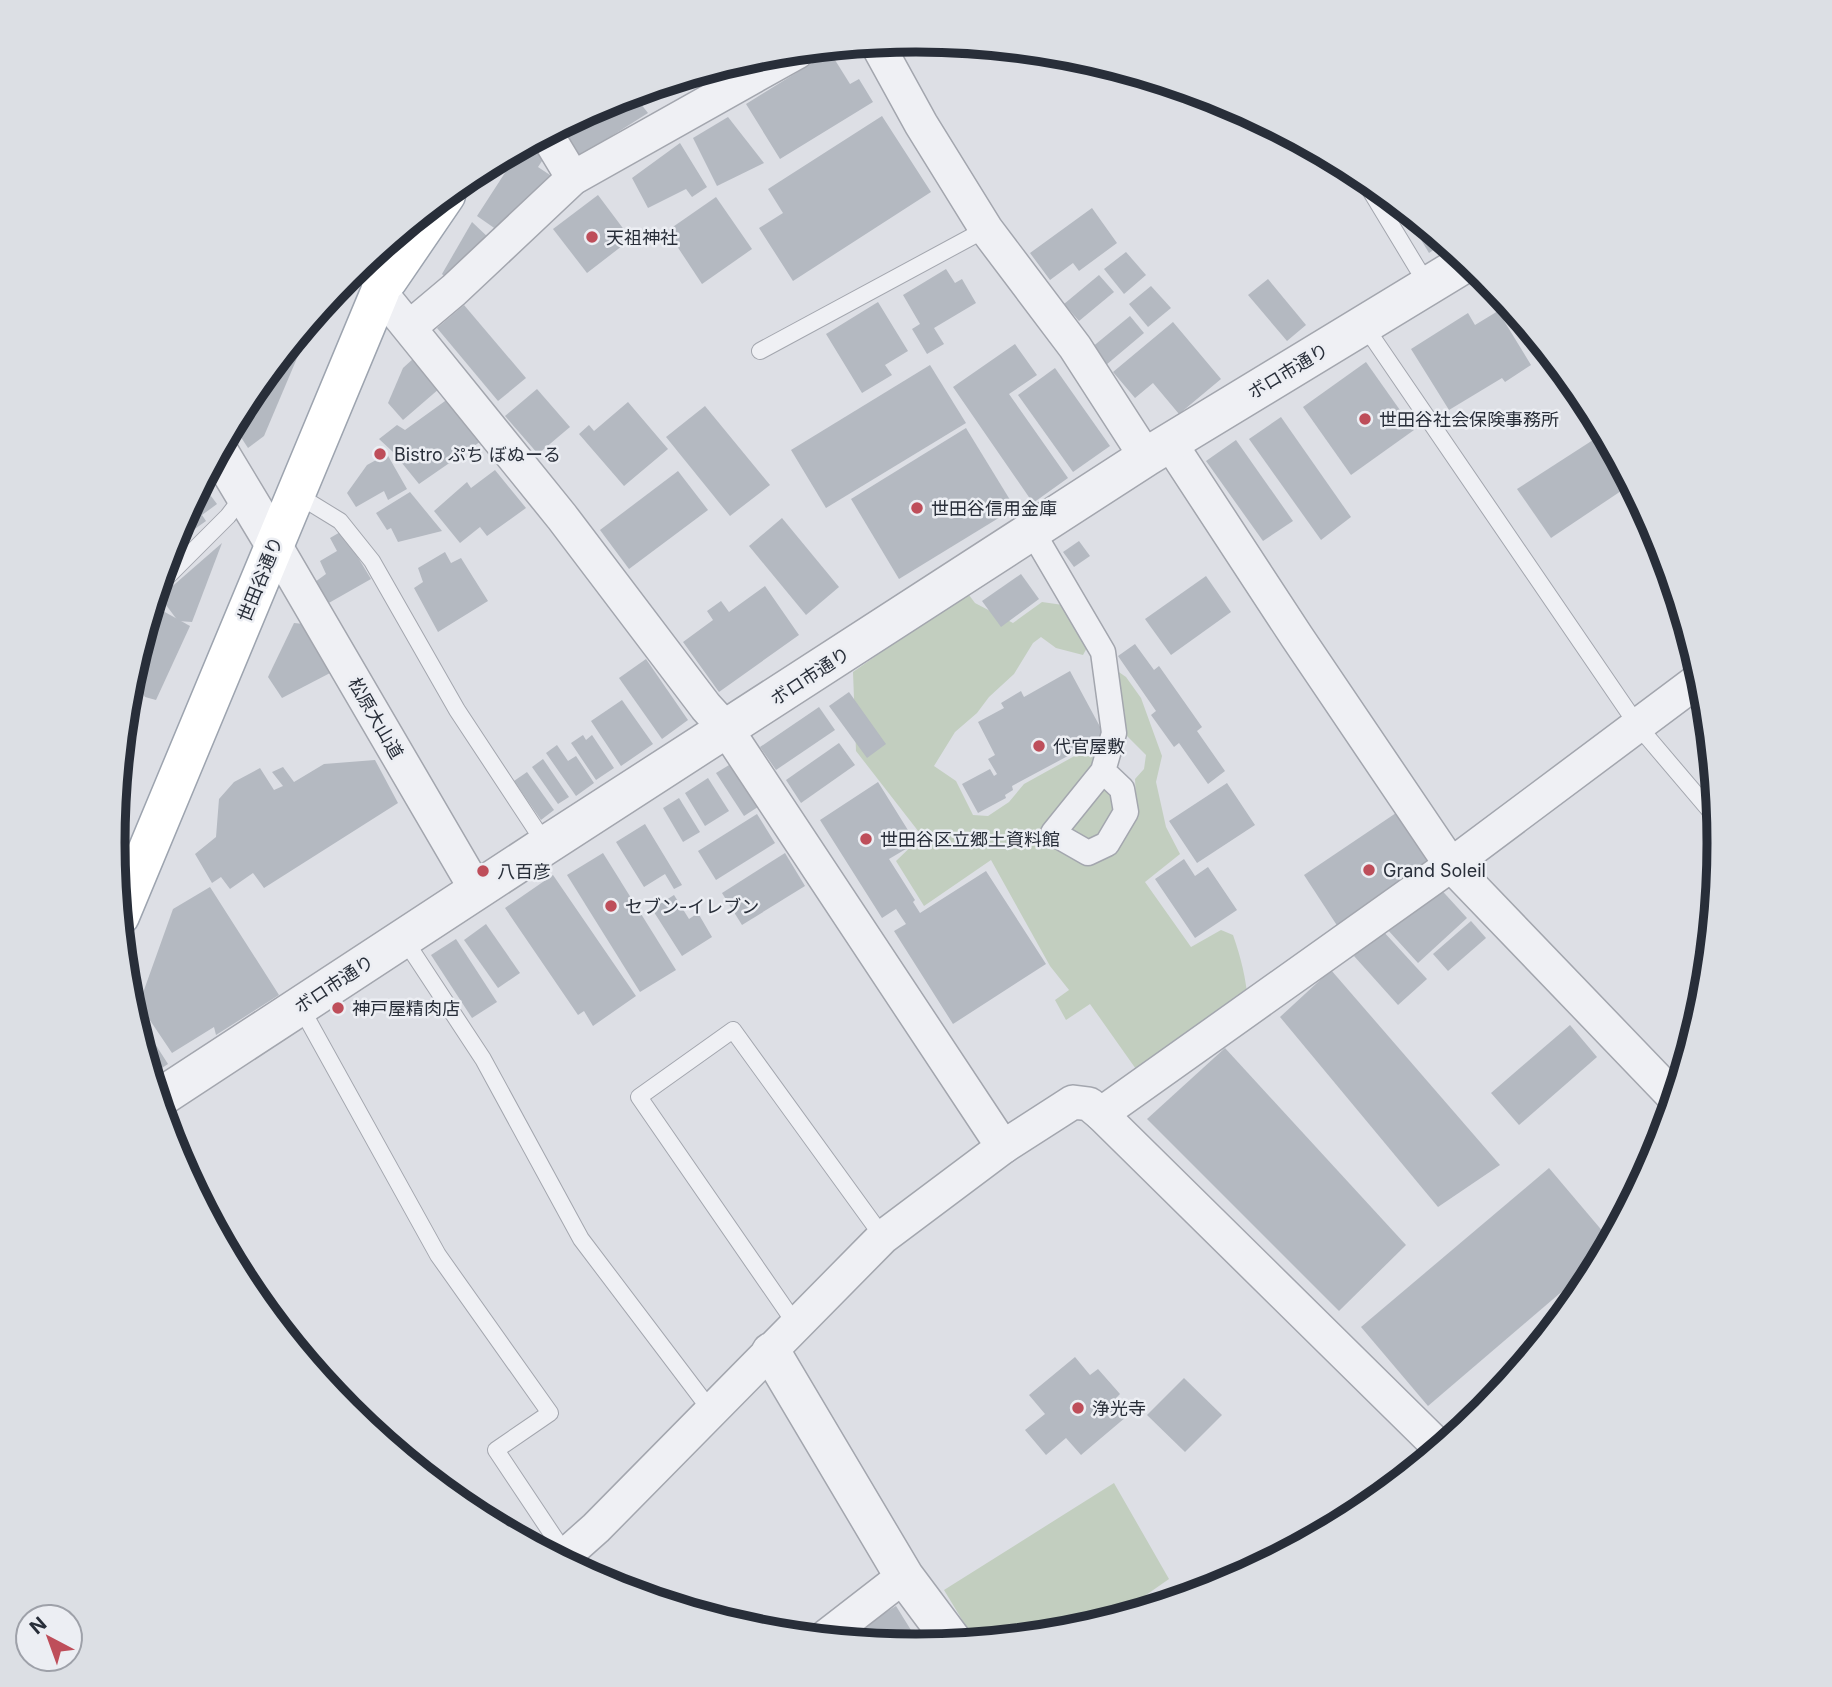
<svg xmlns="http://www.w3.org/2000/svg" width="1832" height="1687" viewBox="0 0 1832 1687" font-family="Inter,'Noto Sans JP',sans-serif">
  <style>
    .green { fill: #c2cebf }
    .building { fill: #b4b9c1 }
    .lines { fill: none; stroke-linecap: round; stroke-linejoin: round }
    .service-casing { stroke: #a3a6ae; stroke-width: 18 }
    .pedestrian-casing { stroke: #a3a6ae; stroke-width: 27 }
    .minor-casing { stroke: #a3a6ae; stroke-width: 36 }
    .tertiary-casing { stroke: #a3a6ae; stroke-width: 41 }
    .primary-casing { stroke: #9da4af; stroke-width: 41 }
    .service { stroke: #eff0f4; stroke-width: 16 }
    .pedestrian { stroke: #eff0f4; stroke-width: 24 }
    .minor { stroke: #eff0f4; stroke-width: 33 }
    .tertiary { stroke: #eff0f4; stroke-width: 38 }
    .primary { stroke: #fff; stroke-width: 38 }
    .poi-dot { fill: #be4e5a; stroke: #eceef3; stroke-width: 2.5 }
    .labels { text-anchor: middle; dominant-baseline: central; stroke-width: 5; stroke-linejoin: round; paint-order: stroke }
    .poi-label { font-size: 18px; fill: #282e39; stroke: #eceef3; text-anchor: start }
    .street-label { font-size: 18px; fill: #282e39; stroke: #eceef3 }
    .rim { fill: none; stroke: #282e39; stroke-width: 9 }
  </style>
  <rect width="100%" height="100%" fill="#dddfe5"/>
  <g class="green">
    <path d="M969 595 975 603 1013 623 1042 602 1063 605 1066 614 1083 628 1089 644 1083 655 1056 648 1041 637 1033 643 1014 674 989 697 977 713 955 732 934 766 956 781 973 815 988 816 1009 802 1024 784 1098 743H1106L1091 770 1078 783 1068 822 1103 789 1112 791 1118 799 1108 831 1099 834 1083 844 1086 861 1098 863C1126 836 1138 820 1135 779L1144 769 1146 755 1121 730 1125 716 1122 700 1114 686 1113 668 1126 677 1141 698 1162 756 1156 782 1166 827 1180 854 1145 882 1191 947 1221 930 1233 935C1241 958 1246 978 1248 1003L1143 1079 1090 1004 1066 1020 1055 1000 1069 990 1050 966 991 860 924 906 896 861 922 836 856 751 853 672 941 610Z"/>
    <polygon points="1114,1483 1169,1579 1136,1602 1140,1611 1072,1631 975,1641 944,1590"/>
  </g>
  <g class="building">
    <polygon points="830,52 850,84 859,79 873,102 780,159 746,104"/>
    <polygon points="1075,56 1094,62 1100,64 1088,73"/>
    <polygon points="633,94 648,113 580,156 560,127 609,101"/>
    <polygon points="882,116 931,192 793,281 759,228 783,213 768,189"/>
    <polygon points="728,117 764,163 717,186 693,138"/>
    <polygon points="531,143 546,155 538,167 553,177 500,232 477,216 521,148"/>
    <polygon points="680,143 707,187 692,197 686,189 648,208 632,178"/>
    <polygon points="598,195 631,239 587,273 553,229"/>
    <polygon points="716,197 752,249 702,284 667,231"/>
    <polygon points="1092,208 1117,243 1079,271 1073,263 1050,280 1030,253"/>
    <polygon points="1402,208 1444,243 1429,253"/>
    <polygon points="472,222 491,240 448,280 442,274"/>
    <polygon points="1126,252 1146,275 1124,294 1104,269"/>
    <polygon points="946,269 955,283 962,279 976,303 934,328 944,344 927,354 912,329 920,324 903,295"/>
    <polygon points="1099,275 1114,292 1079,321 1064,304"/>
    <polygon points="1268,279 1306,325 1287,341 1248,295"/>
    <polygon points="1151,286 1171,308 1148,327 1129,304"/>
    <polygon points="878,302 908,351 885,365 892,375 862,393 826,334"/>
    <polygon points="464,305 526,378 498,401 437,328"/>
    <polygon points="1498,311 1531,365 1505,382 1502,378 1449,410 1411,349 1468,313 1475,325"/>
    <polygon points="1130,316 1144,333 1106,365 1091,348"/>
    <polygon points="1173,322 1221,379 1179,414 1153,383 1135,398 1113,372"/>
    <polygon points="298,337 303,344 264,436 248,448 233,425 248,397"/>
    <polygon points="1015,344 1037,375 1009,394 1068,478 1033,503 953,387"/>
    <polygon points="414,358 440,388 403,420 388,403 403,368"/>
    <polygon points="1366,362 1414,430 1351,475 1303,407"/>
    <polygon points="930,365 966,423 826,508 791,450"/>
    <polygon points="1055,368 1110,446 1073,472 1018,395"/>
    <polygon points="537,389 570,427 538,454 505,416"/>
    <polygon points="452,396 487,437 419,484 393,452 379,439 397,425 405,430"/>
    <polygon points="628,402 668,449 624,486 579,434 589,425 594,431"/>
    <polygon points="705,406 770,485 730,516 666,437"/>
    <polygon points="1281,417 1351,517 1321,540 1249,439"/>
    <polygon points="966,428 1015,508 899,579 851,499"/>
    <polygon points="1236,440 1293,521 1263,541 1206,461"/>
    <polygon points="1593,440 1624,489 1551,538 1517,489"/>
    <polygon points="387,454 407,489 388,500 384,491 356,507 347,493 367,465"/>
    <polygon points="495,470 526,508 487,536 480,527 460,543 434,511 467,482 471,488"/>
    <polygon points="678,471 708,510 629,569 600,530"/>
    <polygon points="202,484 217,504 202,515 206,521 175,543 173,540 174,536"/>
    <polygon points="410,492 442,531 398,542 391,528 387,530 376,513"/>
    <polygon points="782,518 839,587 806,615 749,546"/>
    <polygon points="342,531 371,579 327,604 315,582 326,574 320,561 337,551 330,538"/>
    <polygon points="1079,541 1090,556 1074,567 1063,552"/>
    <polygon points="222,543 192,622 178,621 160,597"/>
    <polygon points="445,552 451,563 461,558 488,601 438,632 414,588 423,582 418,568"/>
    <polygon points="1021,574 1039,599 1001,627 982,601"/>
    <polygon points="1206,576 1231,612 1171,655 1145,619"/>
    <polygon points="765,586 799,635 719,692 683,642 713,620 707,611 721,601 729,612"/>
    <polygon points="163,611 190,626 156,700 145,697 132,675 148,621"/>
    <polygon points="294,623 304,624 332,672 282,698 268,677"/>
    <polygon points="1135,644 1154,670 1159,666 1202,727 1197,731 1225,771 1208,784 1179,743 1174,747 1151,715 1156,711 1118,656"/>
    <polygon points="646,659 688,720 662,739 619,678"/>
    <polygon points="1070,671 1105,736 1012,786 1013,790 1005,795 1006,798 978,813 962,784 990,769 994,776 997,774 988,759 995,755 978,722 1004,708 1001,703 1021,691 1024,697"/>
    <polygon points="849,692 886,744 867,758 829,706"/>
    <polygon points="622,700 653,744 621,766 591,721"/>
    <polygon points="819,707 835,730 776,770 760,747"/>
    <polygon points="583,735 586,740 592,735 614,768 596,780 571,743"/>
    <polygon points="839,743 855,765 801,803 786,780"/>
    <polygon points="557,745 568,761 576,756 594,783 576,796 546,753"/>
    <polygon points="543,759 569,797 558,804 532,767"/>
    <polygon points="375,760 398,803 264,888 253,873 230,889 221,877 212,883 195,854 216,837 219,799 234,782 260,768 274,790 283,786 272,772 283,767 294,782 324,764"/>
    <polygon points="734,762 761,805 744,816 716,773"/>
    <polygon points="120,769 131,772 117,805"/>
    <polygon points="527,772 554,810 541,820 514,781"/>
    <polygon points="708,778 729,811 705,826 685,793"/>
    <polygon points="878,782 916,843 889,859 915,900 913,902 920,913 986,871 1046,964 953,1024 894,931 906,924 896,909 882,918 820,820"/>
    <polygon points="1227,783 1255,825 1197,863 1169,821"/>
    <polygon points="679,798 700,832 683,842 663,808"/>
    <polygon points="1399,811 1435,866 1340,930 1304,875"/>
    <polygon points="757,814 775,843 716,880 698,851"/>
    <polygon points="645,824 682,885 674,889 665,874 644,887 616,842"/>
    <polygon points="603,853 676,970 640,992 567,875"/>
    <polygon points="785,853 805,886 742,925 722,893"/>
    <polygon points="1184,859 1195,876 1208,867 1237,910 1195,938 1155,879"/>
    <polygon points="553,875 636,996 593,1026 584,1011 578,1015 505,908"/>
    <polygon points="1436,884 1467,918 1418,963 1387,929"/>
    <polygon points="210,887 279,995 216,1035 214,1027 172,1053 139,1004 173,909"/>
    <polygon points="674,895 689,919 698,913 712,937 682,956 652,909"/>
    <polygon points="1471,921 1486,938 1448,971 1433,954"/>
    <polygon points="486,924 520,973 498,988 464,940"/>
    <polygon points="1382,930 1427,979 1398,1005 1354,956"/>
    <polygon points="456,939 497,1002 472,1018 431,955"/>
    <polygon points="1331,970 1500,1165 1438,1207 1280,1017"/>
    <polygon points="143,1025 168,1064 151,1075 137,1028"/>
    <polygon points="1570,1025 1597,1057 1519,1125 1491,1093"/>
    <polygon points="1225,1048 1406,1245 1339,1311 1147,1119"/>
    <polygon points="1549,1168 1610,1240 1600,1259 1428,1406 1361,1327"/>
    <polygon points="1075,1357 1090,1375 1098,1369 1120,1394 1113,1401 1126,1417 1081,1455 1066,1438 1046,1455 1025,1430 1045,1414 1029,1395"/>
    <polygon points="1184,1378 1222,1415 1185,1452 1147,1415"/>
    <polygon points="896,1606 919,1643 916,1647 866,1642 858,1629"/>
  </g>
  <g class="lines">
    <g class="service-casing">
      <g id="service">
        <polyline points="1361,175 1428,286"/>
        <polyline points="1364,325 1638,726 1717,819"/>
        <polyline points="760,351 986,229"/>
        <polyline points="296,494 340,521 372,561 457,710 546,845"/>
        <polyline points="159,585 228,516 244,495"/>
        <polyline points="404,939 483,1059 581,1239 712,1412"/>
        <polyline points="300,1006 438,1255 550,1413 496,1450 566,1555"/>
        <polyline points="797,1326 639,1097 733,1030 883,1237"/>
      </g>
    </g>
    <g class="pedestrian-casing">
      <polyline id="pedestrian" points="1032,531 1103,652 1114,733 1103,771 1053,833 1088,853 1107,844 1126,812 1122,789 1103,771"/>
    </g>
    <g class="minor-casing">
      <g id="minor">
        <polyline points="877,44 921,124 986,229 1075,347 1146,457"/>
        <polyline points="547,135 573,178"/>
        <polyline points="380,292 562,517 706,707 727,730 1003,1147"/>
        <polyline points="410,327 454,290 573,178 797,52"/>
        <polyline points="1170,443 1297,637 1451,865 1674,1097"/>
        <polyline points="275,545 477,891"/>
        <polyline points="1101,1114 1440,1448"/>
        <polyline points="560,1560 596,1528 883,1237 1003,1147 1073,1102 1089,1104 1101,1114 1451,865 1701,678"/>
        <polyline points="824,1638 904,1576"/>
      </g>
    </g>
    <g class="tertiary-casing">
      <g id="tertiary">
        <polyline points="219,452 275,545"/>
        <polyline points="158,1099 546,845 1146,457 1467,262"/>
        <polyline points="771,1352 904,1576 954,1643"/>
      </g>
    </g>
    <g class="primary-casing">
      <g id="primary">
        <polyline points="388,280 446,195"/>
        <polyline points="120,916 380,292 391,240"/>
      </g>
    </g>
    <use href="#service" class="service"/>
    <use href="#pedestrian" class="pedestrian"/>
    <use href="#minor" class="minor"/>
    <use href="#tertiary" class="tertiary"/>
    <use href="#primary" class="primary"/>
  </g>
  <g class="poi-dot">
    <circle cx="592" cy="237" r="7"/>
    <circle cx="1365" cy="419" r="7"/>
    <circle cx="380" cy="454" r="7"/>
    <circle cx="917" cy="508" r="7"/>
    <circle cx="1039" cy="746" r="7"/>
    <circle cx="866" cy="839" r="7"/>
    <circle cx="1369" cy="870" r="7"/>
    <circle cx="483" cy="871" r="7"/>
    <circle cx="611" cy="906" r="7"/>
    <circle cx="338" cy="1008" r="7"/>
    <circle cx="1078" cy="1408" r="7"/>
  </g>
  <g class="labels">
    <g class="poi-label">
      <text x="606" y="237">天祖神社</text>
      <text x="1379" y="419">世田谷社会保険事務所</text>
      <text x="394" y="454">Bistro ぷち ぼぬーる</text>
      <text x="931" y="508">世田谷信用金庫</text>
      <text x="1053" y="746">代官屋敷</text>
      <text x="880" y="839">世田谷区立郷土資料館</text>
      <text x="1383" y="870">Grand Soleil</text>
      <text x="497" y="871">八百彦</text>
      <text x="625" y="906">セブン-イレブン</text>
      <text x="352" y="1008">神戸屋精肉店</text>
      <text x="1092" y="1408">浄光寺</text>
    </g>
    <g class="street-label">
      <text transform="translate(1288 371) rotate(-31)">ボロ市通り</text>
      <text transform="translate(260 579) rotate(-68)">世田谷通り</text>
      <text transform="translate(810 676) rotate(-33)">ボロ市通り</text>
      <text transform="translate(376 718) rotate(60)">松原大山道</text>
      <text transform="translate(334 984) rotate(-33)">ボロ市通り</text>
    </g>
  </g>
  <path d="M0 0H1832V1687H0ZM125 843a791 791 0 1 1 1582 0a791 791 0 1 1-1582 0Z" fill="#dcdfe4" fill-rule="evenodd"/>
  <path class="rim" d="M125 843a791 791 0 1 1 1582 0a791 791 0 1 1-1582 0Z"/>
  <g transform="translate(49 1638) rotate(319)"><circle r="33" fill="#eceef3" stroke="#9ea1a9" stroke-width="2"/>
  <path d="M0-5L12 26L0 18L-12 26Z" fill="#be4e5a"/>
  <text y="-10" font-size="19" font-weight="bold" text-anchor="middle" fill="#282e39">N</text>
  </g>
</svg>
